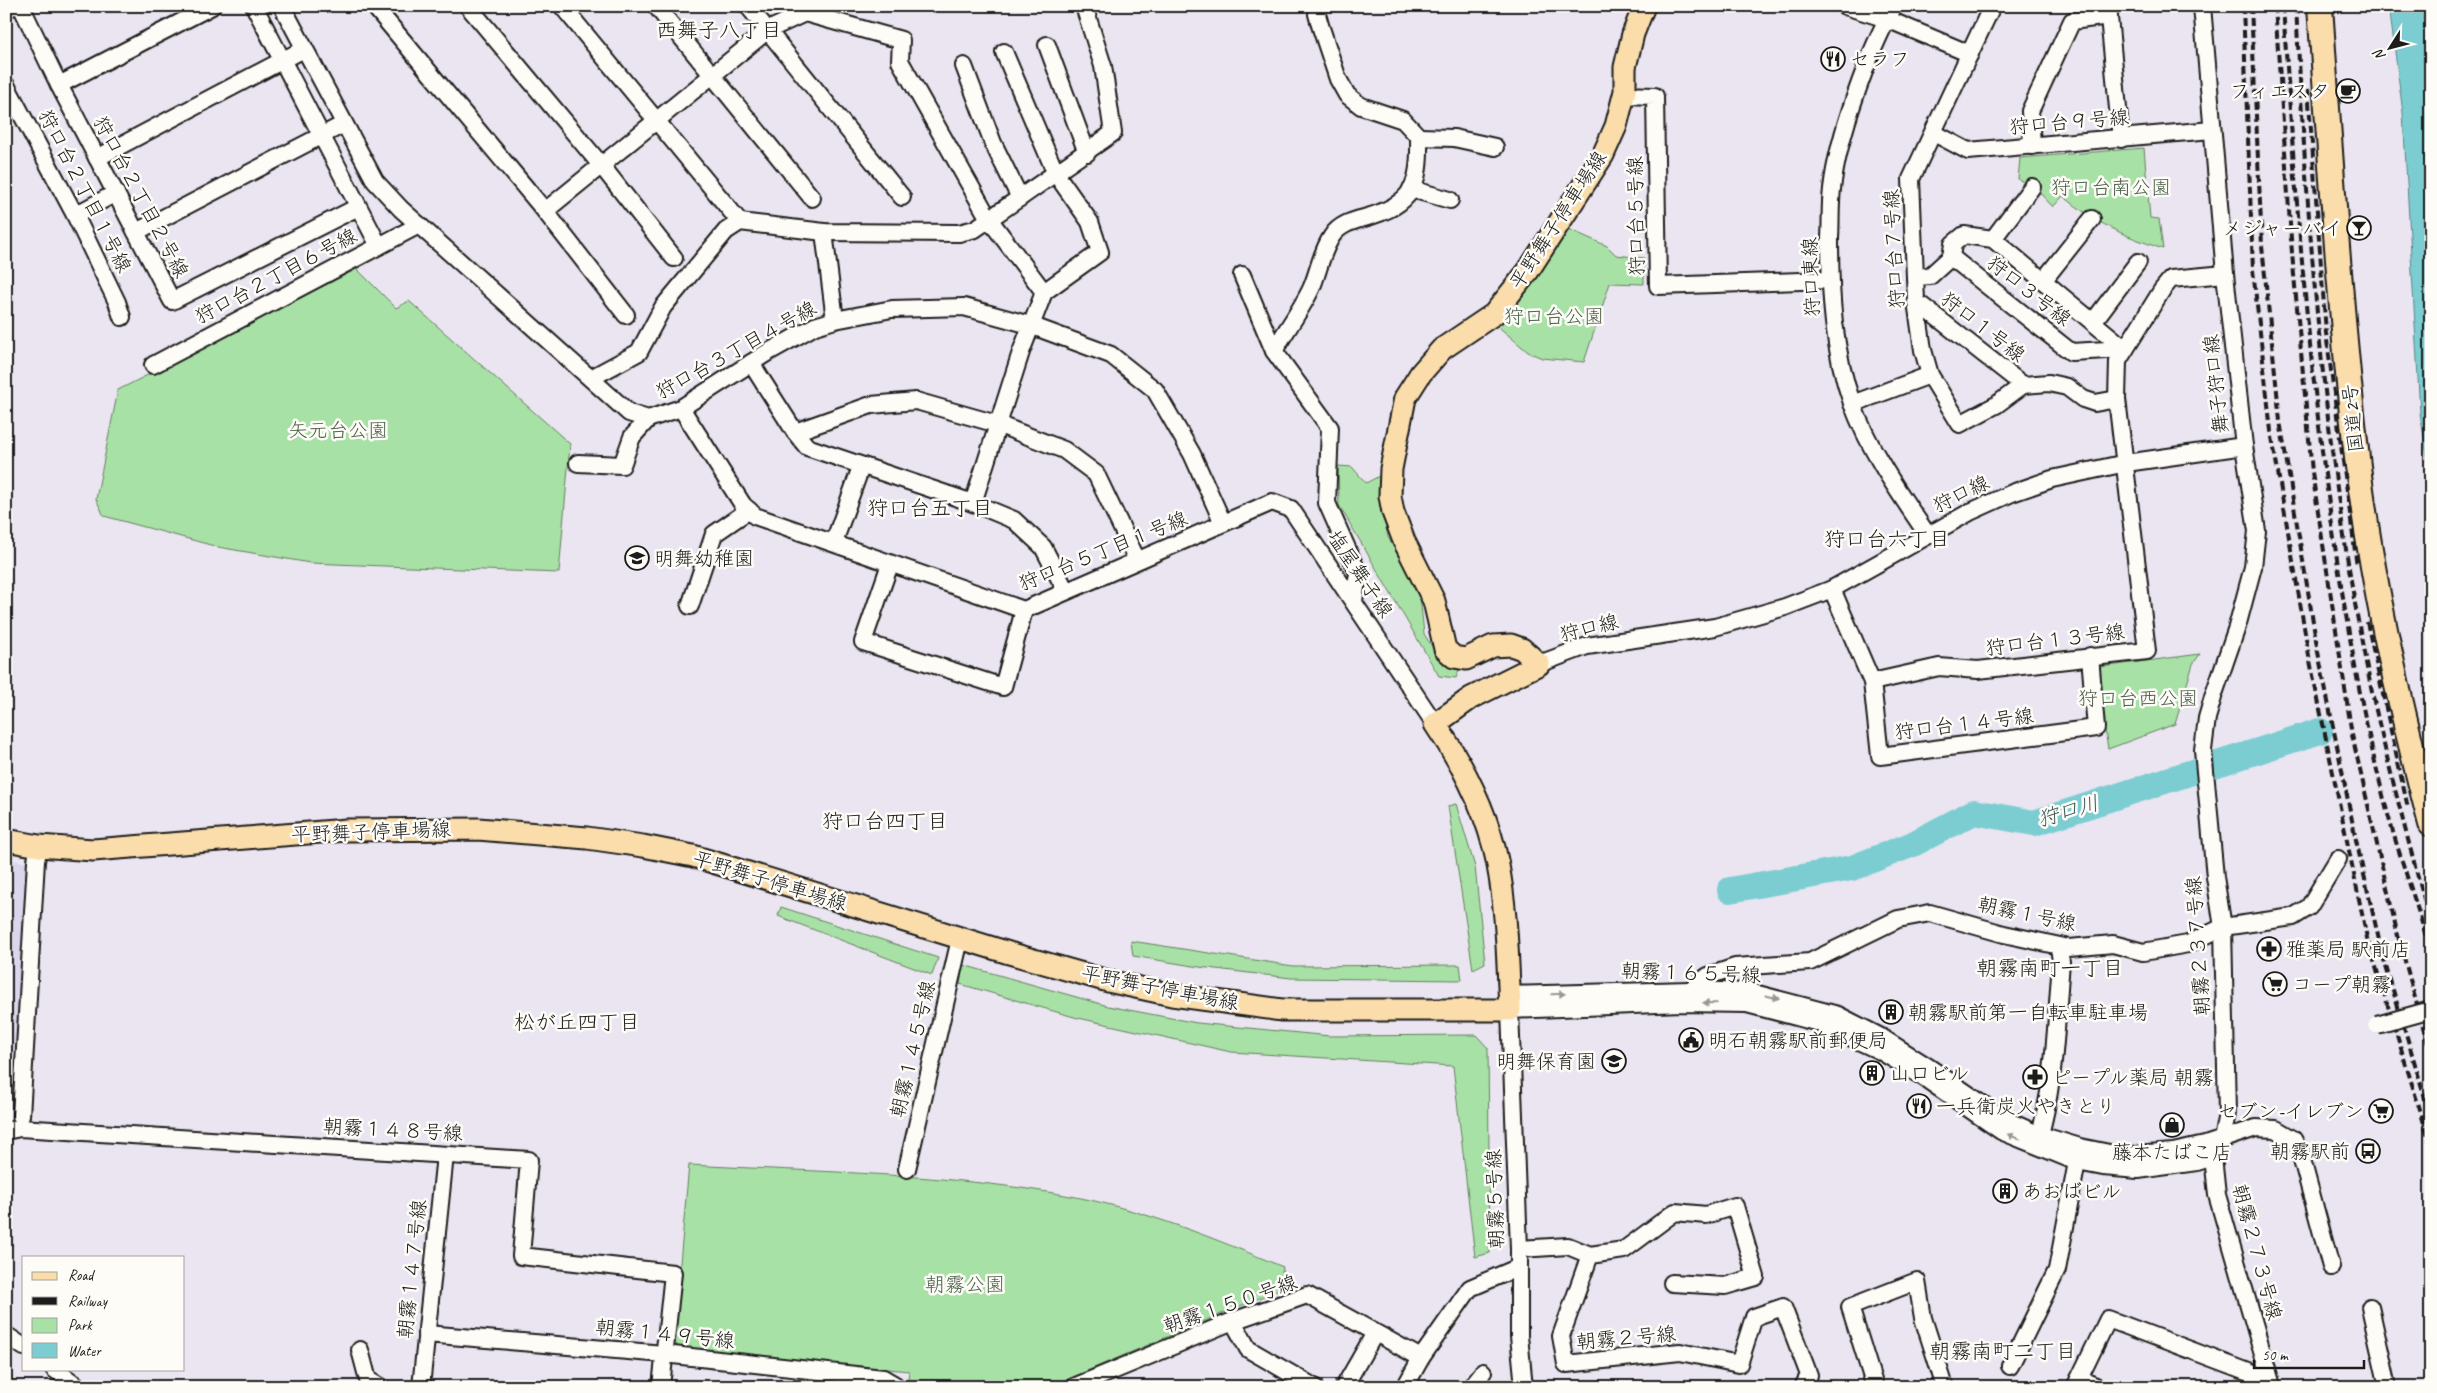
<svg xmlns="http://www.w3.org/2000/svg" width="2437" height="1393" viewBox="0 0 2437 1393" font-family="Caveat,'Klee One',sans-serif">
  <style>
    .built { fill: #dcd5eb }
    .green { fill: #a8e1a5; stroke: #627e60 }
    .water { fill: #7ccdd2; stroke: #568689 }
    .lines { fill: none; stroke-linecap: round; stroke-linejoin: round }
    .river { stroke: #7ccdd2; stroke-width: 26 }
    .minor-casing { stroke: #1c1c1c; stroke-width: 20 }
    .major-casing { stroke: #1c1c1c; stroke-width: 25 }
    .highway-casing { stroke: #1c1c1c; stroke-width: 28 }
    .minor { stroke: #fdfcf7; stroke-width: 16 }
    .major { stroke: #faddab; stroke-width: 21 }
    .highway { stroke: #faddab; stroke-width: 24 }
    .rail { stroke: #1c1c1c; stroke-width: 4; stroke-dasharray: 8 4; stroke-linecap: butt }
    .minor-bridge-casing { stroke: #1c1c1c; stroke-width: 20; stroke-linecap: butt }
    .minor-bridge { stroke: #fdfcf7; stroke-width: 16 }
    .oneway { fill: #989794 }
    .labels { text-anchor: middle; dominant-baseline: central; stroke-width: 5; stroke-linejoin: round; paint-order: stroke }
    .poi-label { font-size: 20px; fill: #1c1c1c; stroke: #fdfcf7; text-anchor: start }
    .street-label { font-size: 20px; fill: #1c1c1c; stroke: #fdfcf7 }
    .park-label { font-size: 20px; fill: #4d614c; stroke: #fdfcf7 }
    .neighbourhood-label { font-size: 21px; fill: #1c1c1c; stroke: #fdfcf7 }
    .water-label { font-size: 21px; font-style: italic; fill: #3e5a5c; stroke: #fdfcf7 }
  </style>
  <rect width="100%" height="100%" fill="#eae5f0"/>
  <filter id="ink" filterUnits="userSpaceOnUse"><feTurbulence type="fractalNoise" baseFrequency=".02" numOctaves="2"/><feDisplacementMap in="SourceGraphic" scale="10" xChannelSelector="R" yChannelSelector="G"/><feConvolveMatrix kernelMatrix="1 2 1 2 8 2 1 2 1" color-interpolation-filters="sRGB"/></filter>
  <g filter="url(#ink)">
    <polygon class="built" points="6,859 29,863 13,1120 6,1123"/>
    <g class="green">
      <path d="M2144 148 2150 218 2159 219 2163 249C2120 234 2099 225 2063 196L2053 207 2038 191 2018 179 2020 158Z"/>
      <polygon points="1564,227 1607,246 1616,255 1644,258 1644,284 1610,283 1584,362 1542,358 1528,352 1494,323"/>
      <polygon points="357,269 396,308 409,301 570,444 559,573 310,563 218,547 104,516 96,499 118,390"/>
      <polygon points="1338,466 1352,467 1366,483 1383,474 1381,504 1388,537 1420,596 1424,634 1444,665 1459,670 1456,678 1439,676 1339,505"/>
      <polygon points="2200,654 2193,664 2175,724 2108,749 2096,672 2101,667"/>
      <polygon points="1456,804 1475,867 1485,963 1473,969 1448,806"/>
      <polygon points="781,907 938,958 932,975 778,916"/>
      <polygon points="1131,941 1293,966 1460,965 1462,980 1291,978 1199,967 1133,956"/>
      <polygon points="963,965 1108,1006 1197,1023 1330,1036 1476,1035 1488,1048 1490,1253 1475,1257 1453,1066 1231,1052 1074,1017 960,984"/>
      <path d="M689 1165C817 1172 949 1173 1076 1197 1147 1211 1216 1239 1283 1267L1278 1290 1049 1387H907L909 1371 680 1349 673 1340Z"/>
    </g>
    <polygon class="water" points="2389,6 2431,6 2431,481 2420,413 2403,113"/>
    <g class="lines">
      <polyline class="river" points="1730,890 1852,868 1913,844 1974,812 2034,823 2320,731"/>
      <g class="minor-casing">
        <g id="minor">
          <polyline points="21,6 59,85 172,301 358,207"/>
          <polyline points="254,6 379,246"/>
          <polyline points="282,6 375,181 401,209 629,413 648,419 681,408 765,354 815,326 835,320 892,309 964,307 1030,325 1111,355 1155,390 1192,454 1223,523"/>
          <polyline points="374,6 545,211 626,315"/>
          <polyline points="468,6 601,165 674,258"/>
          <polyline points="562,6 740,222"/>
          <polyline points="656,6 812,198"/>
          <polyline points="748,6 902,197"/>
          <polyline points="1845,6 1887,19 1970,54"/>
          <path d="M1894 6C1868 53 1838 136 1832 189 1830 205 1831 222 1830 238 1830 294 1833 349 1852 403 1869 450 1899 493 1927 534"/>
          <polyline points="1992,6 1911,179 1916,301 1923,350 1930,375 1960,424 1996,405 2023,385"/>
          <polyline points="2202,6 2225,274 2244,446 2257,531 2253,567 2237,627 2214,694 2207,718 2203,750 2215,877 2223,927 2227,1113 2222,1140 2213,1157"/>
          <polyline points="2108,7 2121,139"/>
          <polyline points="6,9 14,6"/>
          <polyline points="1047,45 1087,153"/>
          <polyline points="1004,52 1056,174 1090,222 1100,252 1044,292"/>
          <polyline points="964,66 993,143 1020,198"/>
          <polyline points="6,85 75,215 117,302 122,317"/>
          <polyline points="59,85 212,6"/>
          <polyline points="1624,95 1655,96 1658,286 1830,280"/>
          <polyline points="1934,133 1968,151 2212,130"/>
          <polyline points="1419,137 1454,138 1495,147"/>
          <polyline points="2032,146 2030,111 2072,21 2109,16"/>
          <polyline points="97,158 304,49"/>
          <polyline points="1411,189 1450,200"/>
          <polyline points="545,211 768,30 805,13 901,40 900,61 989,219 1044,292 1021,352 973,503"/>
          <polyline points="75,215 116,193"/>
          <polyline points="136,232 344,124"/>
          <polyline points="824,232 835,320"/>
          <polyline points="1993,239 2032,187"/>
          <polyline points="1951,257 1953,244 1964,235 1993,239 2125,349"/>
          <polyline points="1242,275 1274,351 1330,428 1327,503 1358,573 1354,601"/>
          <polyline points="1915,277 1930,276 1951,257 2071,352 2125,349"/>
          <polyline points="2043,281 2092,219"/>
          <polyline points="1916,301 2023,385"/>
          <polyline points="2093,322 2138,262"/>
          <path d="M1274 351C1286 330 1301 310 1311 289 1319 271 1321 252 1332 236 1339 225 1352 221 1364 218 1414 204 1420 186 1419 137L1403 120 1361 106 1347 95 1338 79 1320 25 1317 14 1319 6"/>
          <polyline points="751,363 795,432 807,447 973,503 1014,520 1043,547 1066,591"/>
          <polyline points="153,365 419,225"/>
          <polyline points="591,378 639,352 663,307 726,231 740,222 824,232 959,233 975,229 1113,133 1103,66 1084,6"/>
          <polyline points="2023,385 2049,383 2067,387 2083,399 2095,403 2117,399"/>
          <polyline points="1852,404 1930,375"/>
          <polyline points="681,408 743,505 755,516 1024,610 1272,502 1291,509 1435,724"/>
          <polyline points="795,432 871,405 916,401 997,424 1064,450 1096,474 1137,560"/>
          <polyline points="578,463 622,465 632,437 648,419"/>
          <polyline points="834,542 861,467"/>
          <polyline points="890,564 863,642 1003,687 1024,610"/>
          <polyline points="1832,589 1872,682 1880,756 2096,728 2090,656"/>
          <polyline points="690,606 714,534 749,510"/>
          <polyline points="1539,664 1587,646 1715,627 1785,607 1832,589 1970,512 2012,493 2052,479 2126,463 2244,446"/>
          <polyline points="1872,682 1939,667 1978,670 2147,651 2117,399 2118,361 2162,290 2171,279 2225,274"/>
          <polyline points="1690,990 1708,976 1735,967 1810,962 1898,919 1930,913 2004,934 2069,948 2113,944 2143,952 2188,944 2223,927 2293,917 2309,907 2338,859"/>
          <polyline points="1509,995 1690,990 1750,992 1838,1015 1881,1037 1930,1068 2006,1120 2040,1135 2080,1147 2124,1156 2173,1152 2205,1145 2256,1128 2276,1129 2293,1139 2300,1152 2331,1267"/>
          <polyline points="21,1116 36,861 39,846"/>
          <polyline points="6,1131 20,1128 529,1160 521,1256 673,1273 661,1387"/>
          <path d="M2037 1145C2055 1086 2056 1022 2061 962L2059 946"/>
          <polyline points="2213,1157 2217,1195 2272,1386"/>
          <polyline points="907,1169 960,939"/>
          <polyline points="1519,1249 1568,1246 1590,1255 1561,1336 1566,1364 1680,1352 1739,1364 1754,1317 1783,1307 1809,1375 1803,1387"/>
          <polyline points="1590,1255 1624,1250 1675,1212 1706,1215 1735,1206 1756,1277 1725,1286 1672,1283"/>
          <polyline points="2370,1307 2388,1387"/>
          <polyline points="1233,1321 1248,1349 1314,1387"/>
          <polyline points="426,1334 664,1354 883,1378 895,1385 895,1387"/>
          <polyline points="6,1335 24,1347"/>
          <polyline points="360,1350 368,1380 380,1387"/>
          <polyline points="2010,1366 2057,1270 2079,1151"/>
          <polyline points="54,1369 79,1387"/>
          <polyline points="2079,1379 2098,1387"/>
          <polyline points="421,1387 445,1155"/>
          <polyline points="1074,1387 1233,1321 1307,1295 1421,1358"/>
          <polyline points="1344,1387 1375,1333"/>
          <polyline points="1405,1387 1421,1358 1470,1288 1517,1268"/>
          <polyline points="1471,1387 1483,1372"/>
          <polyline points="1524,1387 1519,1336 1519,1249 1510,1010 1681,1003 1747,1004 1819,1023 1880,1051 1923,1077 2001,1131 2077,1162 2103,1167 2138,1170 2197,1162 2213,1157"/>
          <polyline points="1875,1387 1850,1307 1917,1281 1923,1318 1945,1387"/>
          <polyline points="2075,1387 2108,1319 2270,1380"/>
        </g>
      </g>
      <g class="major-casing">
        <path id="major" d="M6 840 39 846 93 850 347 830 478 829 587 838 643 846 693 856 1009 953 1108 981 1172 995 1282 1010H1510C1508 966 1507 920 1500 877 1492 822 1466 769 1435 724L1471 698 1539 664 1522 649 1511 645 1493 646 1466 659 1454 657 1445 649 1434 601 1404 541 1393 512 1390 496 1391 469 1405 398 1421 373 1442 349 1494 314 1528 271 1603 155 1616 126 1625 91V67L1633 34 1644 6"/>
      </g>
      <g class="highway-casing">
        <path id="highway" d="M2320 6C2330 151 2339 297 2355 441 2369 571 2398 698 2431 824"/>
      </g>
      <use href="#minor" class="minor"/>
      <use href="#major" class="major"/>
      <use href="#highway" class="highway"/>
      <g class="rail">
        <polyline points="2243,6 2253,270 2271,431 2309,656 2367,938 2431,1146"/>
        <polyline points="2251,6 2262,246 2280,421 2318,652 2356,840 2382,953 2431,1118"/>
        <polyline points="2275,6 2292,253 2312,472 2352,735 2397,932 2431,1056"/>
        <path d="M2283 6C2297 224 2314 440 2353 655 2362 707 2374 760 2387 811 2400 859 2418 906 2431 954"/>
        <path d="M2296 6C2308 238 2325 470 2373 697 2390 773 2410 849 2431 924"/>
        <polyline points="2308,89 2326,333 2357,566"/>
        <polyline points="2367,622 2408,808"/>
      </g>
      <g class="minor-bridge-casing">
        <polyline id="minor-bridge" points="2377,1025 2431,1010"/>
      </g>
      <use href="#minor-bridge" class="minor-bridge"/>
    </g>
    <defs><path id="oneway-solid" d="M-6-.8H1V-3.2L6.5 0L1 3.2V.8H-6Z" transform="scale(1.25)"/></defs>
    <g class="oneway">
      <use href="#oneway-solid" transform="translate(1558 994) rotate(-1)"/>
      <use href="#oneway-solid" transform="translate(1772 997) rotate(13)"/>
      <use href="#oneway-solid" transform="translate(1710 1003) rotate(-179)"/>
      <use href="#oneway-solid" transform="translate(2014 1137) rotate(-157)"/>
    </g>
  </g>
  <defs>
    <g id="restaurant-ring" transform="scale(1.25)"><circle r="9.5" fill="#fdfcf7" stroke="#1c1c1c" stroke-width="1.5"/><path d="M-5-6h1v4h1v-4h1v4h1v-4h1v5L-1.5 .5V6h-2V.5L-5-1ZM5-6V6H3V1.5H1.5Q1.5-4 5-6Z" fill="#1c1c1c"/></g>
    <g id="cafe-ring" transform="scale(1.25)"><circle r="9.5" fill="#fdfcf7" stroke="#1c1c1c" stroke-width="1.5"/><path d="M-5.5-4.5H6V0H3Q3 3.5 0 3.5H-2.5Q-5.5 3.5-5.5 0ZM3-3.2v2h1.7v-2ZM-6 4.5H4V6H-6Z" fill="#1c1c1c"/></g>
    <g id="bar-ring" transform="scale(1.25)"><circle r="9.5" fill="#fdfcf7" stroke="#1c1c1c" stroke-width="1.5"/><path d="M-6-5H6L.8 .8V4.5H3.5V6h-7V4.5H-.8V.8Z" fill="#1c1c1c"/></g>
    <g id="school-ring" transform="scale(1.25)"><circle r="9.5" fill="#fdfcf7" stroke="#1c1c1c" stroke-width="1.5"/><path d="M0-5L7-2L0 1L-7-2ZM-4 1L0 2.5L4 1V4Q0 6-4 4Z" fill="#1c1c1c"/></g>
    <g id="pharmacy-ring" transform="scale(1.25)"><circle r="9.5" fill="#fdfcf7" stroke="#1c1c1c" stroke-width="1.5"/><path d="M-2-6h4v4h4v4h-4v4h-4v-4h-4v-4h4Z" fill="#1c1c1c"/></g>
    <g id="supermarket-ring" transform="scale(1.25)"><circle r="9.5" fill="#fdfcf7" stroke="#1c1c1c" stroke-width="1.5"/><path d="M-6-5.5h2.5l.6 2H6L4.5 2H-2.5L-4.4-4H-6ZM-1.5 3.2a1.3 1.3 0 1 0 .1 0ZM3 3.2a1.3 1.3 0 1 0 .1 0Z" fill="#1c1c1c"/></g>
    <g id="building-ring" transform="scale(1.25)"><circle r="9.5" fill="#fdfcf7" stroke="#1c1c1c" stroke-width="1.5"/><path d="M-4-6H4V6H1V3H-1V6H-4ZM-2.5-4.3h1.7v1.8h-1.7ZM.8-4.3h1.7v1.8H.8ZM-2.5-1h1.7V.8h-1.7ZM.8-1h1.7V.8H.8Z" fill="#1c1c1c"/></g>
    <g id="civic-ring" transform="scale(1.25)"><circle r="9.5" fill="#fdfcf7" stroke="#1c1c1c" stroke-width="1.5"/><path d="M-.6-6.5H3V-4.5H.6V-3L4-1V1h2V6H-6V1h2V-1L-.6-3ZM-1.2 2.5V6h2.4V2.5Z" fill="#1c1c1c"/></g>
    <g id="shop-ring" transform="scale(1.25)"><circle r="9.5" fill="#fdfcf7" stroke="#1c1c1c" stroke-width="1.5"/><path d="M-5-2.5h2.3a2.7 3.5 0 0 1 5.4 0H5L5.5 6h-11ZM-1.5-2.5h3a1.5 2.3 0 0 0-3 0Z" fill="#1c1c1c"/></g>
    <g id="bus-ring" transform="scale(1.25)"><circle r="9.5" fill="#fdfcf7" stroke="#1c1c1c" stroke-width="1.5"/><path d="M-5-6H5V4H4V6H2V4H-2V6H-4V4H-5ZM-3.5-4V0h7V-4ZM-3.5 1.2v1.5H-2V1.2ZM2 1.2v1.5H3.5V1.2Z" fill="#1c1c1c"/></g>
  </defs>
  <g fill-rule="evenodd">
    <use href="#restaurant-ring" x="1833" y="59"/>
    <use href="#cafe-ring" x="2348" y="91"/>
    <use href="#bar-ring" x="2359" y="228"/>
    <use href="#school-ring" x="637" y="558"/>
    <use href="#pharmacy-ring" x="2269" y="949"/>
    <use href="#supermarket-ring" x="2275" y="984"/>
    <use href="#building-ring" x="1891" y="1012"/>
    <use href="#civic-ring" x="1691" y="1040"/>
    <use href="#school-ring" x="1614" y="1061"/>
    <use href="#building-ring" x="1872" y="1073"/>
    <use href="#pharmacy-ring" x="2035" y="1077"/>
    <use href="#restaurant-ring" x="1919" y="1106"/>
    <use href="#supermarket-ring" x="2381" y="1111"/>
    <use href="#shop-ring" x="2172" y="1125"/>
    <use href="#bus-ring" x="2368" y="1151"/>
    <use href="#building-ring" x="2005" y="1191"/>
  </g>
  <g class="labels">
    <g class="poi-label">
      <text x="1850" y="59">セラフ</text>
      <text x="2330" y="91" text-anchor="end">フィエスタ</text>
      <text x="2342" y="228" text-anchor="end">メジャーバイ</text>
      <text x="654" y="558">明舞幼稚園</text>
      <text x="2286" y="949">雅薬局 駅前店</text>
      <text x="2292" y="984">コープ朝霧</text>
      <text x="1908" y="1012">朝霧駅前第一自転車駐車場</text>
      <text x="1708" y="1040">明石朝霧駅前郵便局</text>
      <text x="1596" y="1061" text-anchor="end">明舞保育園</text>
      <text x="1890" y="1073">山口ビル</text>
      <text x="2052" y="1077">ピープル薬局 朝霧</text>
      <text x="1936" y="1106">一兵衛炭火やきとり</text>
      <text x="2364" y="1111" text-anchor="end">セブン-イレブン</text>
      <text x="2350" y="1151" text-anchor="end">朝霧駅前</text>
      <text x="2172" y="1152" text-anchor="middle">藤本たばこ店</text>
      <text x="2022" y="1191">あおばビル</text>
    </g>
    <g class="street-label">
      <text transform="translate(2069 122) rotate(-5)">狩口台９号線</text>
      <text transform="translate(85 191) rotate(63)">狩口台２丁目１号線</text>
      <text transform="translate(141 197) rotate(62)">狩口台２丁目２号線</text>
      <text transform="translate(1636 216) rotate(-91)">狩口台５号線</text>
      <text transform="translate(1558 220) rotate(-57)">平野舞子停車場線</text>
      <text transform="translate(1894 249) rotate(-93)">狩口台７号線</text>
      <text transform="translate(276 276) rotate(-28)">狩口台２丁目６号線</text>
      <text transform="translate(1811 277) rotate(-92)">狩口東線</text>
      <text transform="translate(2029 291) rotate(38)">狩口３号線</text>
      <text transform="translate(1983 327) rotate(38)">狩口１号線</text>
      <text transform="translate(736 350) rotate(-29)">狩口台３丁目４号線</text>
      <text transform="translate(2216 384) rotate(-96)">舞子狩口線</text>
      <text transform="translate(2353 418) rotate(-96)">国道2号</text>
      <text transform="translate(1961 494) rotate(-26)">狩口線</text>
      <text transform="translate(1103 551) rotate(-22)">狩口台５丁目１号線</text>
      <text transform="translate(1360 574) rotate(56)">塩屋舞子線</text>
      <text transform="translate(1589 628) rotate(-14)">狩口線</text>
      <text transform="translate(2055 640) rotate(-7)">狩口台１３号線</text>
      <text transform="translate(1964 724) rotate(-7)">狩口台１４号線</text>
      <text transform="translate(371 832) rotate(-2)">平野舞子停車場線</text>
      <text transform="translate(770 881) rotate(17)">平野舞子停車場線</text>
      <text transform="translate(2027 914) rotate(12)">朝霧１号線</text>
      <text transform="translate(2198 946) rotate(-94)">朝霧２３７号線</text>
      <text transform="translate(1691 973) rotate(2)">朝霧１６５号線</text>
      <text transform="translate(1160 988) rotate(11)">平野舞子停車場線</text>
      <text transform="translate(913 1049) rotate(-77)">朝霧１４５号線</text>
      <text transform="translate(393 1130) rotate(3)">朝霧１４８号線</text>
      <text transform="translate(1495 1199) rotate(-92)">朝霧５号線</text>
      <text transform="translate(2257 1252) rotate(75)">朝霧２７３号線</text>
      <text transform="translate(412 1269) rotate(-84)">朝霧１４７号線</text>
      <text transform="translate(1230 1304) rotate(-19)">朝霧１５０号線</text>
      <text transform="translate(665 1334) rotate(6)">朝霧１４９号線</text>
      <text transform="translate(1626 1338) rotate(-5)">朝霧２号線</text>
    </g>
    <g class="park-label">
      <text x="2111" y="187">狩口台南公園</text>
      <text x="1554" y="316">狩口台公園</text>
      <text x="338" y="430">矢元台公園</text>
      <text x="2138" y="698">狩口台西公園</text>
      <text x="965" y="1284">朝霧公園</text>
    </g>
    <g class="neighbourhood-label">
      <text x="719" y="30">西舞子八丁目</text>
      <text x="930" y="508">狩口台五丁目</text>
      <text x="1887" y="539">狩口台六丁目</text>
      <text x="885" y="821">狩口台四丁目</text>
      <text x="2050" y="968">朝霧南町一丁目</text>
      <text x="577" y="1022">松が丘四丁目</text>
      <text x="2003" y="1351">朝霧南町二丁目</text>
    </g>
    <g class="water-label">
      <text transform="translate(2068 811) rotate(-16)">狩口川</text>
    </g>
  </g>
  <rect width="2437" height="1393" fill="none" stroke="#fdfcf7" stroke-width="25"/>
  <rect x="12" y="12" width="2412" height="1368" fill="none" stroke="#1c1c1c" stroke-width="2" filter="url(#ink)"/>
  <rect x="22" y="1256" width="162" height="115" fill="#fdfcf7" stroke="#a3a29f"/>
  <rect x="32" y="1272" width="25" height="8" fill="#faddab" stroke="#a3a29f"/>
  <text x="68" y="1280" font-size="15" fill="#1c1c1c">Road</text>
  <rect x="32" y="1297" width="25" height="8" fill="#1c1c1c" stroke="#a3a29f"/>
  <text x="68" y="1306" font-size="15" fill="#1c1c1c">Railway</text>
  <rect x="32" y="1318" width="25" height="15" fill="#a8e1a5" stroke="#a3a29f"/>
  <text x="68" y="1330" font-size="15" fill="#1c1c1c">Park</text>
  <rect x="32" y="1343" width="25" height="15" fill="#7ccdd2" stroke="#a3a29f"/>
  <text x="68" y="1356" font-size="15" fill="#1c1c1c">Water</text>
  <g transform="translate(2390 48) rotate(234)" stroke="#fdfcf7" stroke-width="4" paint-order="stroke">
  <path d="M0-4L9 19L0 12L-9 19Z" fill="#1c1c1c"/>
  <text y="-8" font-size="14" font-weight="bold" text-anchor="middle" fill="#1c1c1c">N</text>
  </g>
  <path d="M2254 1360v8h110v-8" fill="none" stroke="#1c1c1c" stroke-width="2.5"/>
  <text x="2262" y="1360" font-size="15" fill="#1c1c1c" stroke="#fdfcf7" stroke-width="4" paint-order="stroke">50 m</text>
</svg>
